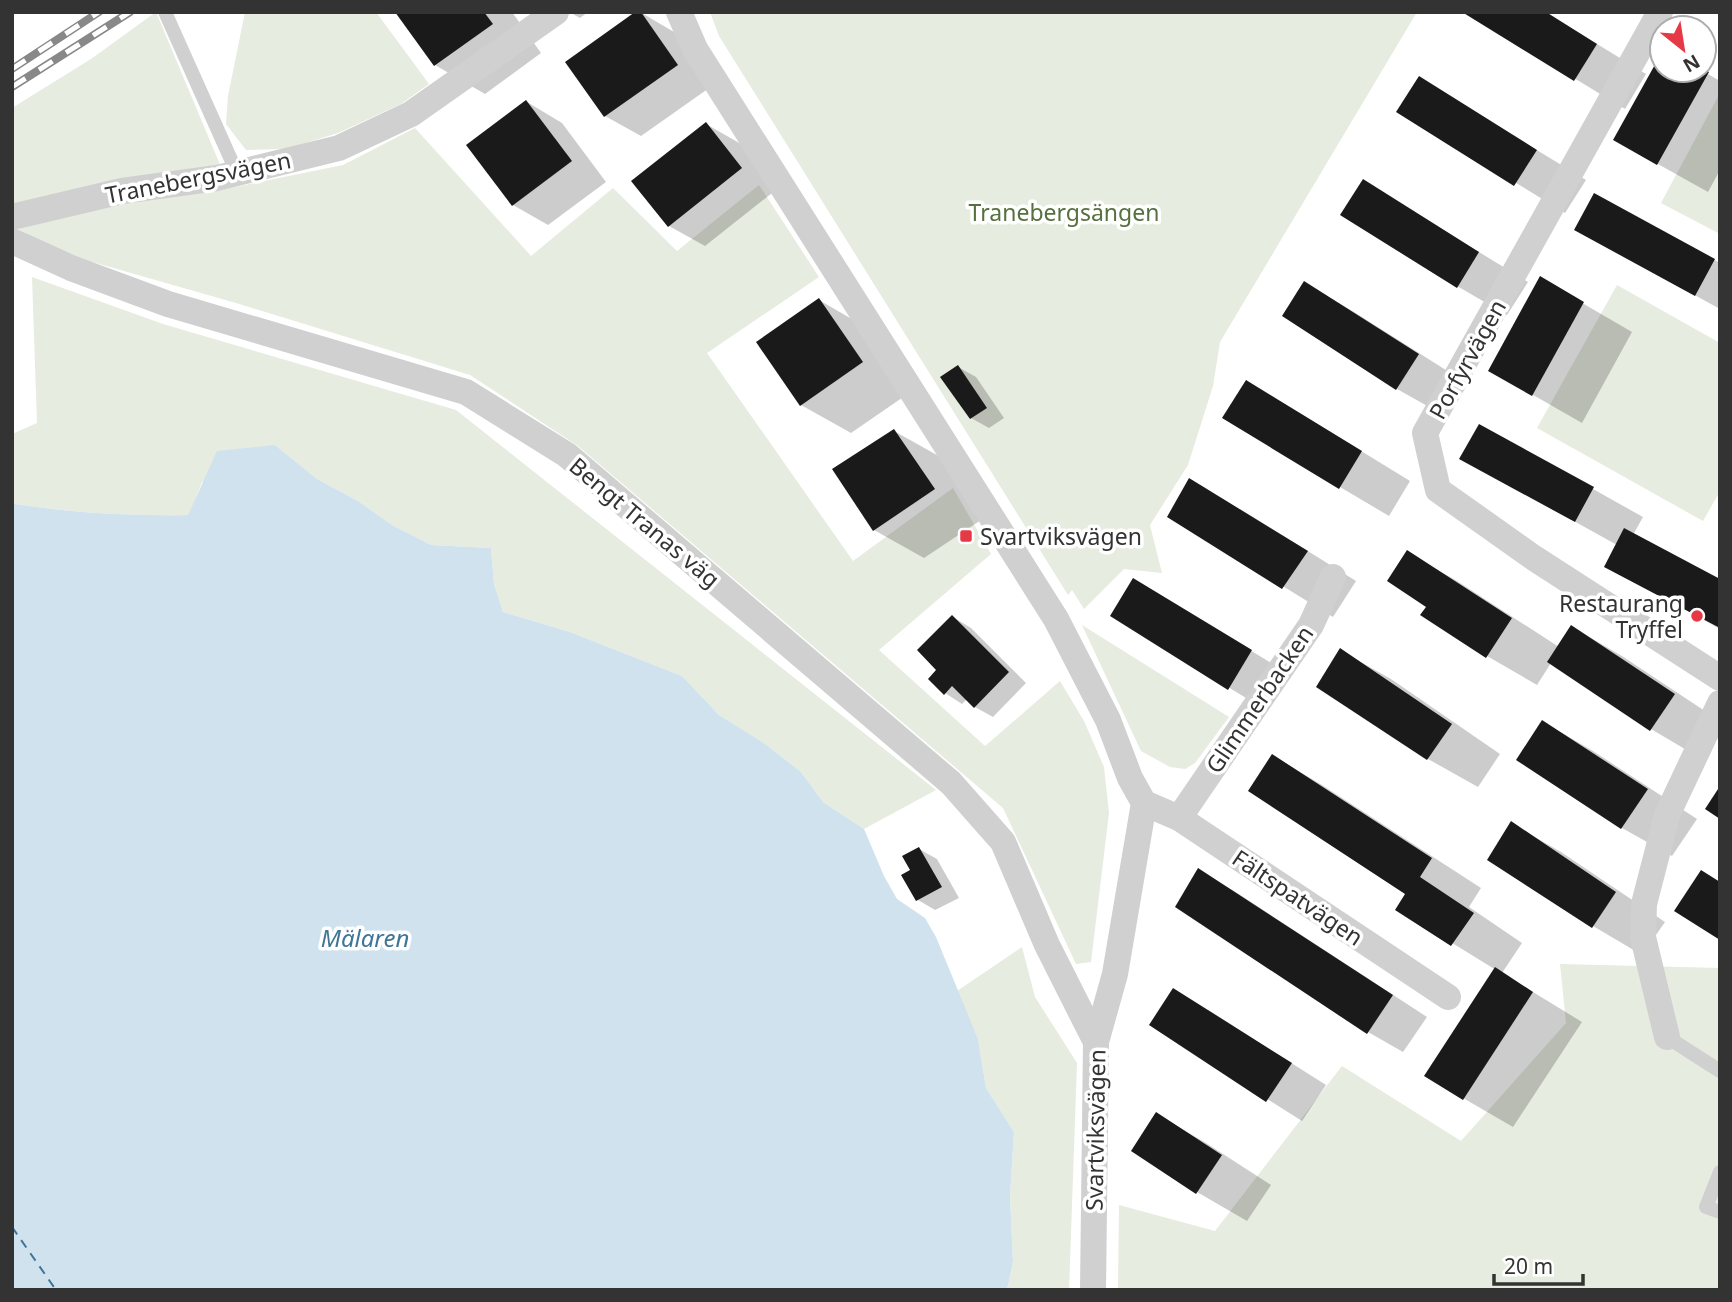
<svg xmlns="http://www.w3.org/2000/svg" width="1732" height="1302" viewBox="0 0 1732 1302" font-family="'Noto Sans',sans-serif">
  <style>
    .green { fill: #e6ecdf }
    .water { fill: #cfe2ee }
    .shadow { fill: #0003 }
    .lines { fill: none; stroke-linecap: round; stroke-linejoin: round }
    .ferry { stroke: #3f7597; stroke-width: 2; stroke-dasharray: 9 7; stroke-linecap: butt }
    .building { fill: #1a1a1a }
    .service { stroke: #d0d0d0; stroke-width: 14 }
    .minor { stroke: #d0d0d0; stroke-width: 26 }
    .rail-casing { stroke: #888; stroke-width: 8 }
    .rail { stroke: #fff; stroke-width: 5; stroke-dasharray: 16; stroke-linecap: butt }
    .poi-dot { fill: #e63946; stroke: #fff; stroke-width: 2.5 }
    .labels { text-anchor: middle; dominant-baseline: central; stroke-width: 7; stroke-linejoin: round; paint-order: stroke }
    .street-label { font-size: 23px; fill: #333; stroke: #fff }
    .park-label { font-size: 23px; fill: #56703f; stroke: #fff }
    .poi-label { font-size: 23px; fill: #333; stroke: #fff; text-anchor: start }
    .water-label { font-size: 24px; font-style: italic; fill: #3f7597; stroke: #fff }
  </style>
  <rect width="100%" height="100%" fill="#fff"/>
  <g class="green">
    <polygon points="156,12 221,167 12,210 12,108 91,59"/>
    <polygon points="245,12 376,12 429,84 401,104 338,133 286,149 246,150 226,124 228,96"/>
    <polygon points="710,12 1417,12 1220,342 1213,386 1188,465 1150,525 1162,573 1124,569 1084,609 1072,590 1068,595 719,36"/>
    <polygon points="1720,93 1720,234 1661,203"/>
    <polygon points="415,128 531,256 613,188 677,251 759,185 819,277 707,353 853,561 953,488 991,554 879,650 985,746 1060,681 1084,721 1104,767 1109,813 1091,962 1076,964 1003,808 578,446 470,375 236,303 68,255 18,229 121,201 215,191 343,165"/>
    <path d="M32 277 163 324 456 410 936 790 864 829 823 802 801 772 764 743 719 715 682 676 570 632 503 612 494 584 491 548 431 545 392 525 358 501 317 479 275 445 202 482 189 515C130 516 73 513 15 504L12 501V434L37 423Z"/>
    <polygon points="1617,285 1720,343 1720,491 1703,521 1537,428"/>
    <polygon points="1082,625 1229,717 1195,763 1185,769 1170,767 1141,751"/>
    <polygon points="1022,947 1035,997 1077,1063 1069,1290 1007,1290 1013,1262 1010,1196 1014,1132 986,1088 978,1039 957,991"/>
    <polygon points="1560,964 1720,968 1720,1290 1118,1290 1119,1205 1215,1231 1342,1066 1461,1141 1566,1023"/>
  </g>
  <path class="water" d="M275 445 317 479 358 501 392 525 431 545 491 548 494 584 503 612 570 632 682 676 719 715 764 743 801 772 823 802 864 829 884 876 897 899 925 918 936 937 978 1039 986 1088 1014 1132 1010 1196 1013 1262 1007 1290H12V501L15 504C73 513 130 516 188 515L217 451Z"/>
  <g class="shadow">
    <polygon points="397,12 512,12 541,53 485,94 435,65"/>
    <polygon points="569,12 588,12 580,18"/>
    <polygon points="640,12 674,32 712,86 641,136 605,116"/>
    <polygon points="1465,12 1545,12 1646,74 1625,109"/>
    <polygon points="1662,55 1662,70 1701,70 1720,81 1720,170 1708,192 1615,140"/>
    <polygon points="1419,78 1586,180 1565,213 1399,111"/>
    <polygon points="527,102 562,123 606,182 548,225 513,205"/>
    <polygon points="706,124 741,144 777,189 705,246 669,226"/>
    <polygon points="1363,181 1528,282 1507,315 1457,286"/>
    <polygon points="1595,195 1720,263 1720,309 1576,230"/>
    <polygon points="1541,279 1632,332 1582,423 1491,371"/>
    <polygon points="1305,283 1354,312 1468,384 1447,417 1397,389 1284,316"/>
    <polygon points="819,300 869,329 912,391 851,433 801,405"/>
    <polygon points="958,367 976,377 1004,418 989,428 971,418"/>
    <polygon points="1296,411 1410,481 1389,516 1340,487"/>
    <polygon points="894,431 944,459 984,518 924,558 874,530"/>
    <polygon points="1462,459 1593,489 1643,517 1633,535 1720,581 1720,629 1607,566 1617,545"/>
    <polygon points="1240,509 1356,581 1333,617 1170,517"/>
    <polygon points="1408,553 1457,581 1559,647 1572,627 1622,656 1720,721 1700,758 1651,729 1551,663 1537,685 1487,656 1423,614 1428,606"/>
    <polygon points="1168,600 1286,672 1264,709 1112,616"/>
    <polygon points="953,617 971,628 1026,683 993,717 975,707 967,699 962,704 945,693 939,670"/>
    <polygon points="1341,651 1391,679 1500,754 1478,787 1428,759 1318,687"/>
    <polygon points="1543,722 1593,751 1697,819 1672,856 1622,828 1518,760"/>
    <polygon points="1273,756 1322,785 1481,888 1469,907 1522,943 1502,973 1582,1022 1513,1127 1463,1098 1496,970 1397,909 1407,893"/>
    <polygon points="1512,824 1561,852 1665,922 1642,955 1593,926"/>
    <polygon points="919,849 937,859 959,898 935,910 918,900 912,871"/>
    <polygon points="1199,871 1234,891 1427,1017 1403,1052 1368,1032 1177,906"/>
    <polygon points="1208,1010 1326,1085 1302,1121 1151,1025"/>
    <polygon points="1156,1114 1206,1143 1271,1185 1247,1221 1197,1192"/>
  </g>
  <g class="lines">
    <polyline class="ferry" points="12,1227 56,1290"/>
  </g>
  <g class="building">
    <polygon points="395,12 484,12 493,24 434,66"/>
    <polygon points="635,12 641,12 678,65 604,117 565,62"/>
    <polygon points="1462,12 1546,12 1597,44 1574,81"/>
    <polygon points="1662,52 1662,70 1705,70 1709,72 1657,165 1613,140"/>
    <polygon points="1419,76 1537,150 1514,186 1396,112"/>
    <polygon points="526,100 572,161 512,206 466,145"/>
    <polygon points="706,122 742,168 668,227 631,181"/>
    <polygon points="1363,179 1479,252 1457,288 1340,215"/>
    <polygon points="1594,193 1715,259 1695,296 1574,230"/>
    <polygon points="1540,276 1584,302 1532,396 1488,371"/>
    <polygon points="1304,281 1419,354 1396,390 1282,316"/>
    <polygon points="819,298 863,362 800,406 756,342"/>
    <polygon points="958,365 987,408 970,419 940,377"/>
    <polygon points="1246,380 1362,451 1339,489 1222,418"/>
    <polygon points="1479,424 1594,487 1575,522 1459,459"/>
    <polygon points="894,429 935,489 873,531 832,469"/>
    <polygon points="1189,478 1308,551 1282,589 1167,517"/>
    <polygon points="1624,528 1720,579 1720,623 1718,627 1604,567"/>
    <polygon points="1407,550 1512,618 1486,658 1420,615 1426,607 1387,581"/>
    <polygon points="1133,578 1252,650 1228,690 1110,616"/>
    <polygon points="952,615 1009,672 974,708 952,686 944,695 928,679 936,670 917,650"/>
    <polygon points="1571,625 1675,694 1650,731 1547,662"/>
    <polygon points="1340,648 1452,724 1427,760 1316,687"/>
    <polygon points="1542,720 1648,789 1621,829 1516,760"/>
    <polygon points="1272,754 1432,858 1420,877 1474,913 1451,946 1395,910 1405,894 1248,791"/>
    <polygon points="1720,786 1720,819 1705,809"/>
    <polygon points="1511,821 1616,892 1592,928 1487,860"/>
    <polygon points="919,847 942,887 916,901 901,875 910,870 902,856"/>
    <polygon points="1198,868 1393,995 1367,1034 1175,907"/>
    <polygon points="1701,870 1720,882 1720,940 1674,911"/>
    <polygon points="1495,967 1533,992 1463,1100 1424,1076"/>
    <polygon points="1173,988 1292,1063 1266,1102 1149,1025"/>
    <polygon points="1156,1112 1222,1155 1196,1194 1131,1151"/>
  </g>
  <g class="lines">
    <g class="service">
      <polyline points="165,12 237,173"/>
      <polyline points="1667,1037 1720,1071"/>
      <polyline points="1720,1172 1706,1207 1720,1212"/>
    </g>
    <g class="minor">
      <polyline points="679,12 695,49 1056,619 1108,720 1130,778 1144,803 1115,974 1096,1042 1093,1290"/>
      <polyline points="1660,12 1425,433 1438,490 1534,558 1720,678"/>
      <polyline points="12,217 122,191 217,178 339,148 411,114 556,12"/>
      <polyline points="12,241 71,268 168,304 466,392 567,455 951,783 1003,842 1047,945 1096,1042"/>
      <polyline points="1144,803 1179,818 1448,997"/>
      <polyline points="1179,818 1311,625 1333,577"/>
      <polyline points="1667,1037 1643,937 1644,904 1667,815 1720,703"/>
    </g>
    <g class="rail-casing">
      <g id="rail">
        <polyline points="12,69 99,12"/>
        <polyline points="12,87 130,12"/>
      </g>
    </g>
    <use href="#rail" class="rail"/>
  </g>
  <g class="poi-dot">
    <rect x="959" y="529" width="14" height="14" rx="3.5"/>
    <circle cx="1697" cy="616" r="7"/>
  </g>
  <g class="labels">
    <g class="street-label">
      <text transform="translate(198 177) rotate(-11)">Tranebergsvägen</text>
      <text transform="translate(1467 359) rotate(-61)">Porfyrvägen</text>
      <text transform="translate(645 522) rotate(40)">Bengt Tranas väg</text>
      <text transform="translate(1259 699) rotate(-56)">Glimmerbacken</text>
      <text transform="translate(1298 897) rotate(34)">Fältspatvägen</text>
      <text transform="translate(1095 1130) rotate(-89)">Svartviksvägen</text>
    </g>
    <g class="park-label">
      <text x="1064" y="212">Tranebergsängen</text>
    </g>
    <g class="poi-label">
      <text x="980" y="536">Svartviksvägen</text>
      <text x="1683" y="603" text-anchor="end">Restaurang<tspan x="1683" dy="26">Tryffel</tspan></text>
    </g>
    <g class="water-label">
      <text x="365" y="937">Mälaren</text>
    </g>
  </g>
  <rect width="1732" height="1302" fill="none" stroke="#333333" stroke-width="28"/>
  <g transform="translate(1683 49) rotate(150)"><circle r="33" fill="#ffffff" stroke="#adadad" stroke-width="2"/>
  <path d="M0-5L12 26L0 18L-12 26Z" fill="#e63946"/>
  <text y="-10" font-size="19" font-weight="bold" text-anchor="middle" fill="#333333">N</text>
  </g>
  <path d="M1494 1274v10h89v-10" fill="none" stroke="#333333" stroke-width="3.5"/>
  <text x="1504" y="1274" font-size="21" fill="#333333" stroke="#ffffff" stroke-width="5" paint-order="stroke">20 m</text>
</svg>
